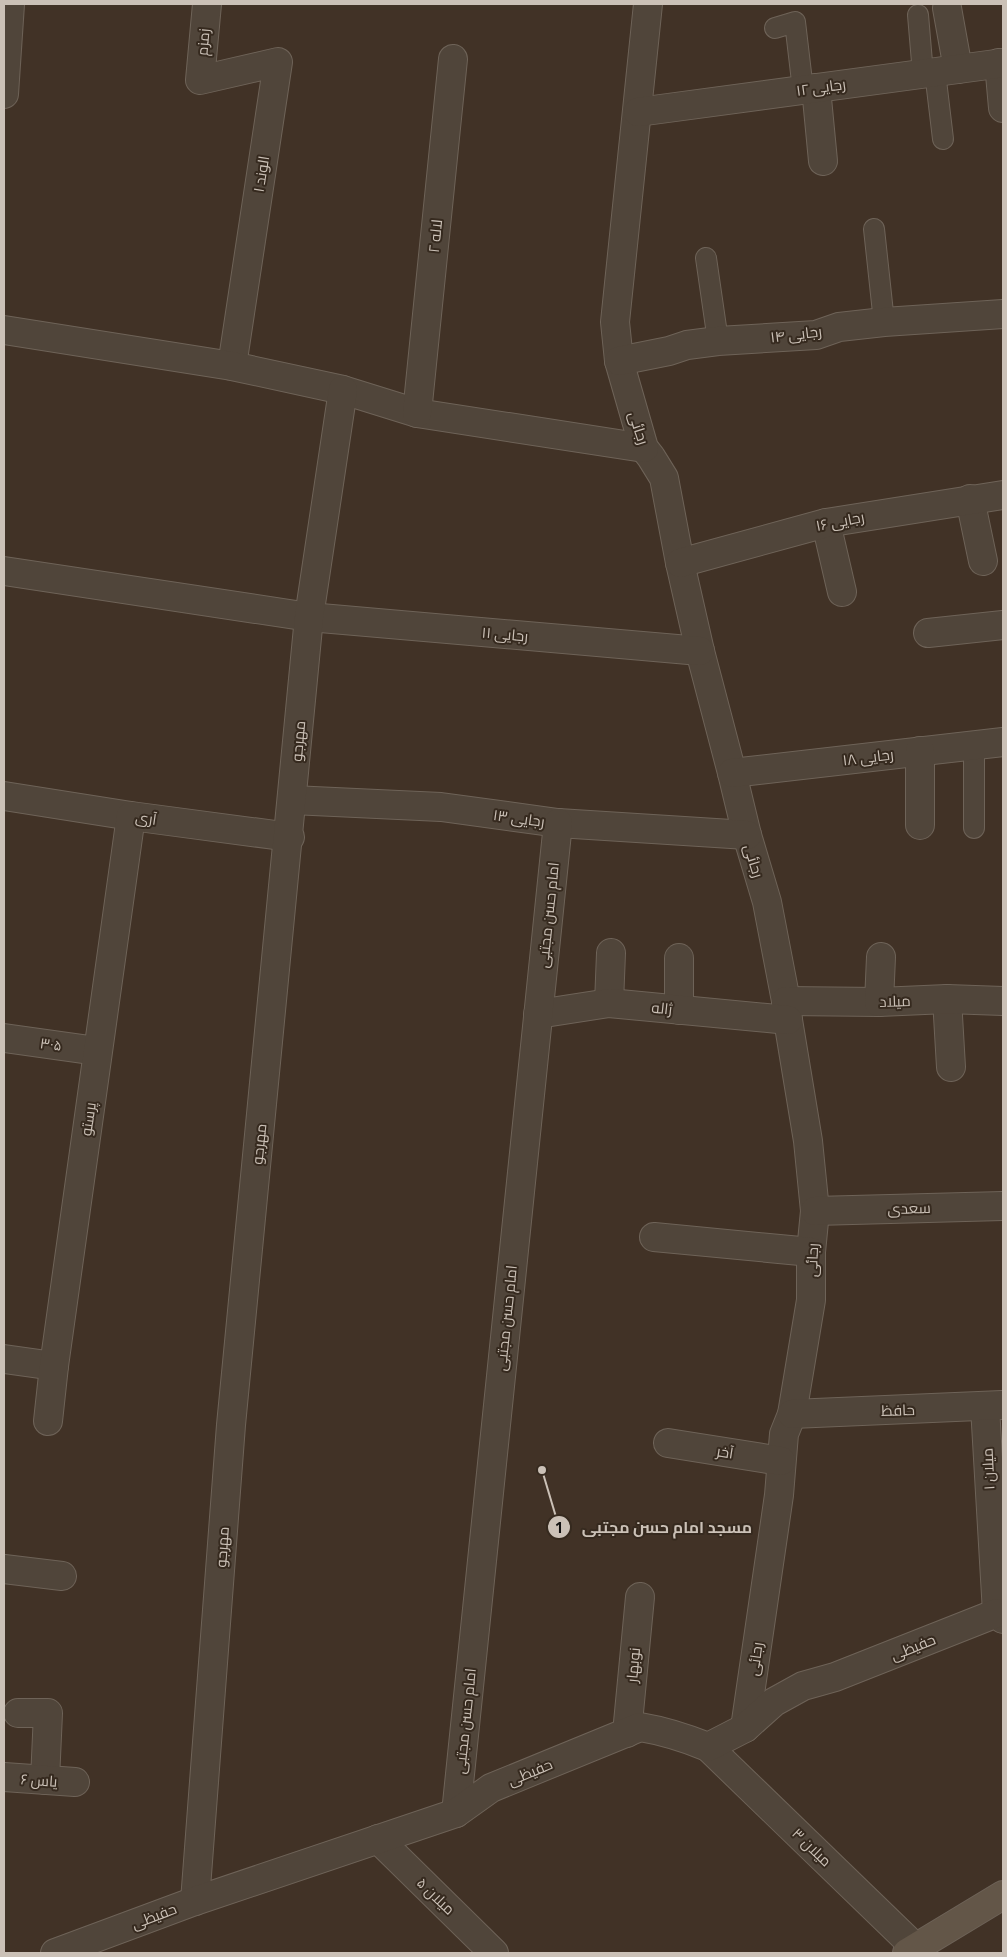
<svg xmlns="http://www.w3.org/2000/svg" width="1007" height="1957" viewBox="0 0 1007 1957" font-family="'Titillium Web',Cairo,sans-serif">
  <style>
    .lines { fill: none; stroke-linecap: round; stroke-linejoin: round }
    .lane-casing { stroke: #6e6358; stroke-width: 22 }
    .street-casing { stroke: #6e6358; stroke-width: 30 }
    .secondary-casing { stroke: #6e6358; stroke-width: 30 }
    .lane { stroke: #50453a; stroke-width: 20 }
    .street { stroke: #50453a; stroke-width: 28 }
    .secondary { stroke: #635648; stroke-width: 28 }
    .labels { text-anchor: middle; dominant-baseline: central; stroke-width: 4; stroke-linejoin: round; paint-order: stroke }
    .street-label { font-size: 15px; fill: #cbc1b7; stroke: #362a1f }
    .leader { fill: none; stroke: #cbc1b7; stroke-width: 2 }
    .callout-dot { fill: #cbc1b7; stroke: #362a1f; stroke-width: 2 }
    .mark-label { font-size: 15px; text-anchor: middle; font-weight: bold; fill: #111 }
    .callout-label { font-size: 16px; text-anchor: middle; font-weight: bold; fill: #cbc1b7; stroke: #362a1f; stroke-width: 4; stroke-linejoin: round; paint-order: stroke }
  </style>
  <rect width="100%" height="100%" fill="#413226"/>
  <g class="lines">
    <g class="lane-casing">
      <g id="lane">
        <polyline points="918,15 923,74"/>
        <polyline points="775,28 795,22 803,90"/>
        <polyline points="935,72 943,139"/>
        <polyline points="874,229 884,322"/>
        <polyline points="706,258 718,341"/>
        <polyline points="974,828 974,745"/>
      </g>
    </g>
    <g class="street-casing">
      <g id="street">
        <polyline points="207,4 200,80 278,62 232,366"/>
        <polyline points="648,4 615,322 619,361 644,448 651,457 664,478 680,563 700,651 732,773 747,835 767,902 786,1001 788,1020 808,1141 815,1211 811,1252 811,1300 792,1414 784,1434 779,1495 745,1728"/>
        <polyline points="947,8 958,69"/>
        <polyline points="999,63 1003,108"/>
        <polyline points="816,88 823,161"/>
        <polyline points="4,94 10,4"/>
        <polyline points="638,112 1003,63"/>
        <polyline points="4,330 232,366 343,390 417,413 644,448"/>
        <polyline points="619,361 669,351 687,345 718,341 816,335 839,327 884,322 1003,314"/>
        <polyline points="417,413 453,59"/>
        <polyline points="970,499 983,561"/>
        <polyline points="826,523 842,592"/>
        <polyline points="680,563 826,523 1003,495"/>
        <polyline points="4,571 309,617 700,651"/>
        <polyline points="928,633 1003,625"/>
        <polyline points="732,773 1003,742"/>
        <polyline points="4,796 131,816 290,837"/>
        <polyline points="292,800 441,807 558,823 747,835"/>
        <polyline points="920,825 920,751"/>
        <polyline points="679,958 679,1010"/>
        <polyline points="947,999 951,1067"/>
        <polyline points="786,1001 879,1002 947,999 1003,1001"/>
        <polyline points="879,1002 881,957"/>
        <polyline points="609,1003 611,953"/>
        <polyline points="538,1014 609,1003 788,1020"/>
        <polyline points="4,1038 97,1051"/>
        <polyline points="815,1211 1003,1206"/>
        <polyline points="654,1237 811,1252"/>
        <polyline points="4,1359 54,1366"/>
        <polyline points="985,1407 997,1613 1003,1619"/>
        <polyline points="792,1414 1002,1405"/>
        <polyline points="48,1421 54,1366 131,816"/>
        <polyline points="668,1443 781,1461"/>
        <polyline points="4,1569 62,1576"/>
        <polyline points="18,1713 48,1713 45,1780"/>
        <polyline points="627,1733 640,1597"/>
        <polyline points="708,1747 921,1953"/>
        <polyline points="4,1777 75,1782"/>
        <polyline points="456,1813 558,823"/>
        <polyline points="378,1839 494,1953"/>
        <polyline points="195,1901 231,1425 309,617 343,390"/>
        <path d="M55 1953 195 1901 456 1813 491 1788 640 1727C664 1731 686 1738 708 1747L745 1728 774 1702 803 1686 835 1677 997 1613"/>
      </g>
    </g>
    <g class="secondary-casing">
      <polyline id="secondary" points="907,1953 1003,1895"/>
    </g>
    <use href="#lane" class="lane"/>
    <use href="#street" class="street"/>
    <use href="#secondary" class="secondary"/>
  </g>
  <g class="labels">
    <g class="street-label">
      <text transform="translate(203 42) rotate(-85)">زمزم</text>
      <text transform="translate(821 87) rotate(-8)">رجایی ۱۲</text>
      <text transform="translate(261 174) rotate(-81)">الوند ۱</text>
      <text transform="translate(435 236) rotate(-84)">لاله ۲</text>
      <text transform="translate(796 334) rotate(-7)">رجایی ۱۴</text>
      <text transform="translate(639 428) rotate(72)">رجائی</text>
      <text transform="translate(840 521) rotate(-11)">رجایی ۱۶</text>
      <text transform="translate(505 634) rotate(5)">رجایی ۱۱</text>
      <text transform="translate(298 741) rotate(-85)">مهرجو</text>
      <text transform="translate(868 757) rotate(-7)">رجایی ۱۸</text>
      <text transform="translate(146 818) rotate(8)">آری</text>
      <text transform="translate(519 818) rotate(8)">رجایی ۱۳</text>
      <text transform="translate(754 861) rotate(73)">رجائی</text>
      <text transform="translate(548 915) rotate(-84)">امام حسن مجتبی</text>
      <text transform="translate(895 1001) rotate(-2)">میلاد</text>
      <text transform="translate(662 1008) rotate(6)">ژاله</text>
      <text transform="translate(51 1044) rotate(8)">۳۰۵</text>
      <text transform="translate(88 1119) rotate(-82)">پرستو</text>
      <text transform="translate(259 1144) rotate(-84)">مهرجو</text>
      <text transform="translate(909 1208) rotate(-1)">سعدی</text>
      <text transform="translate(812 1260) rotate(-88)">رجائی</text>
      <text transform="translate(506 1318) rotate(-84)">امام حسن مجتبی</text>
      <text transform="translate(898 1410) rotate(-2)">حافظ</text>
      <text transform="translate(725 1452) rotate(9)">آخر</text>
      <text transform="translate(988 1469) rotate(-93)">میلان ۱</text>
      <text transform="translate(222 1547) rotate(-86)">مهرجو</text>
      <text transform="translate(913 1647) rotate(-22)">حفیظی</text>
      <text transform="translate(755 1659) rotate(-82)">رجائی</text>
      <text transform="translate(633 1665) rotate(-85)">نوبهار</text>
      <text transform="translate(465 1721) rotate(-84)">امام حسن مجتبی</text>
      <text transform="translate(530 1772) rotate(-23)">حفیظی</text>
      <text transform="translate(39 1780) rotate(4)">یاس ۶</text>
      <text transform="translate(812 1847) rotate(44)">میلان ۳</text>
      <text transform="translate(436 1896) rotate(44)">میلان ۵</text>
      <text transform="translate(154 1916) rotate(-21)">حفیظی</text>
    </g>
  </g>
  <path class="leader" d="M542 1470L559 1527"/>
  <g class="callout-dot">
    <circle cx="542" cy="1470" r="5"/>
    <circle cx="559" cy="1527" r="12"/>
  </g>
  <g class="mark-label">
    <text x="559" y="1533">1</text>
  </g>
  <g class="callout-label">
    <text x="667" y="1533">مسجد امام حسن مجتبی</text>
  </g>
  <rect width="1007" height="1957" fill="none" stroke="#cbc1b7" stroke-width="10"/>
</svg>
